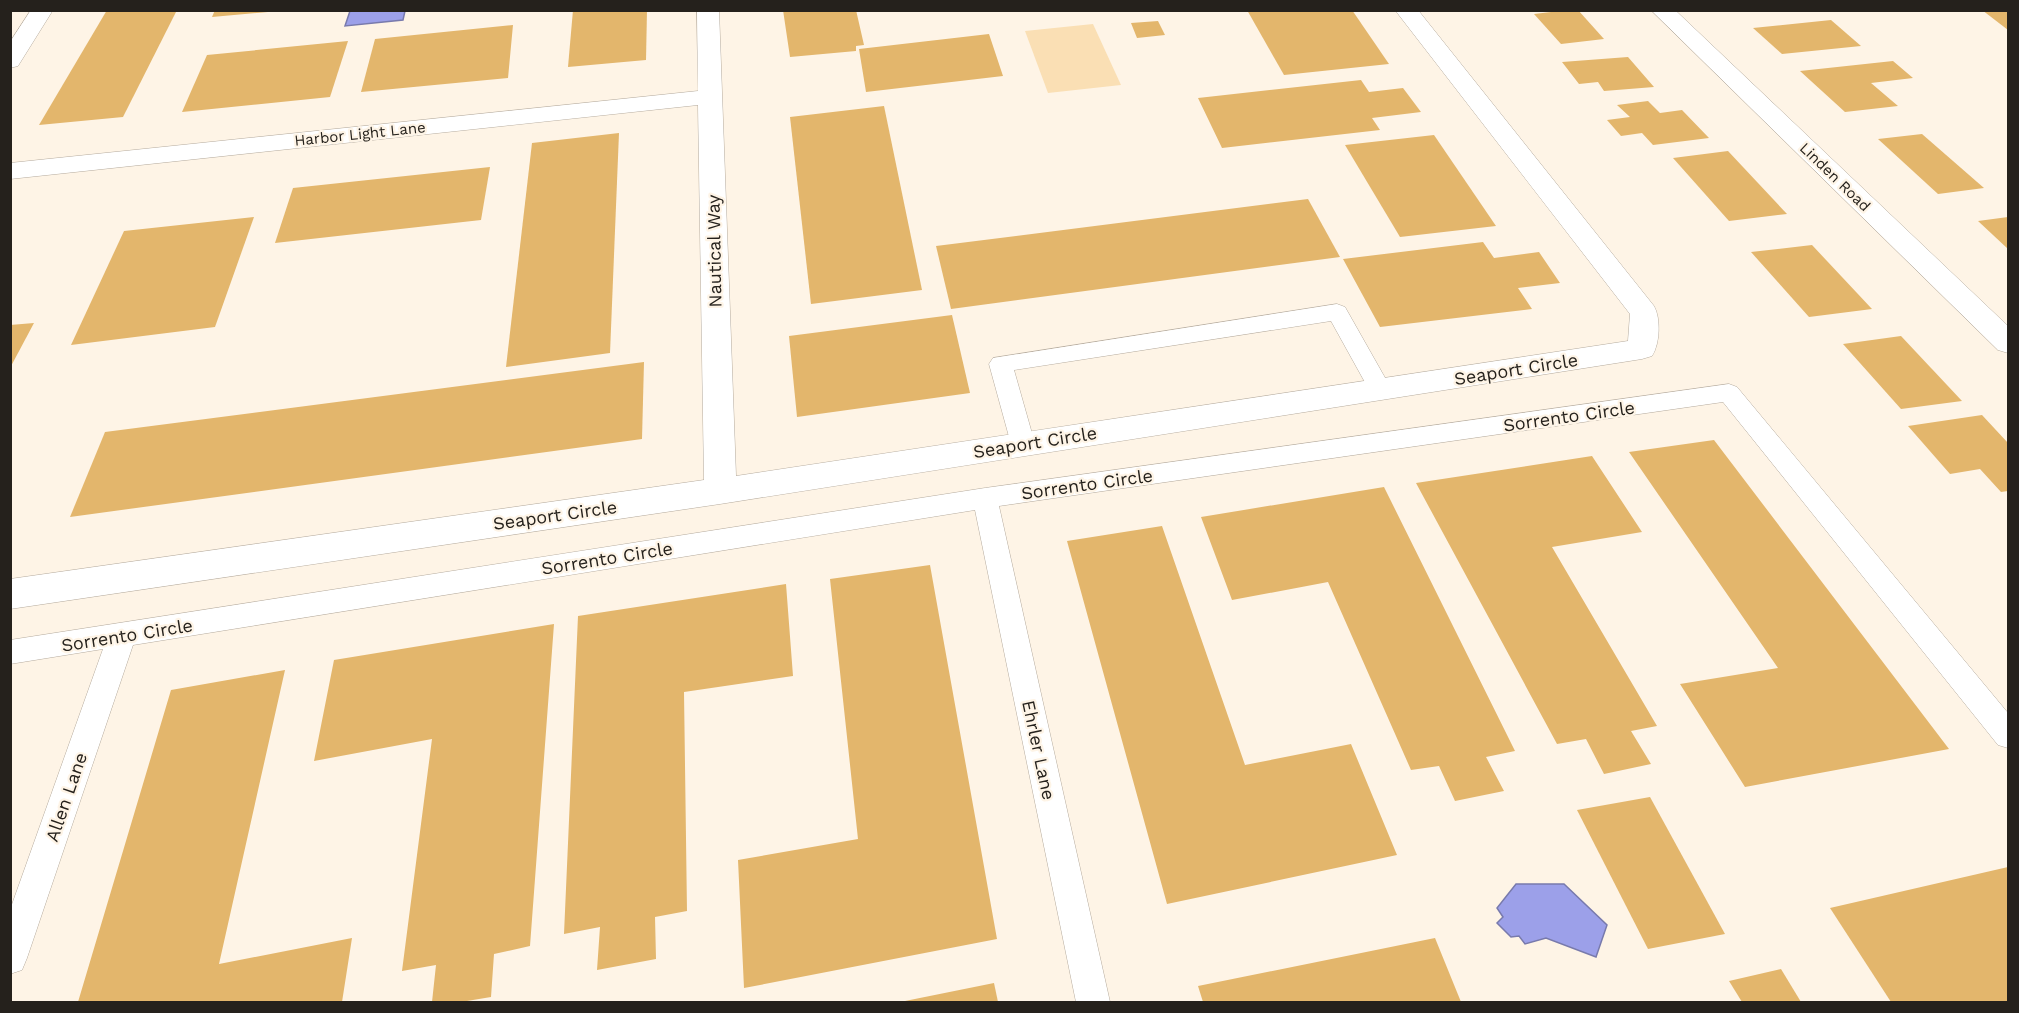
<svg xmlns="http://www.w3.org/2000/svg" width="2019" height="1013" viewBox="0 0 2019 1013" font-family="'Work Sans',sans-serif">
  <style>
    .green { fill: #fadfb4 }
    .water { fill: #9ca0e9; stroke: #787aac; stroke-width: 1.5 }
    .building { fill: #e3b66c }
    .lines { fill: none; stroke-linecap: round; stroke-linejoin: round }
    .service-casing { stroke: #b5ab9e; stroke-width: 1 }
    .minor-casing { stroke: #b5ab9e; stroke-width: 1 }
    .service { fill: #fff; fill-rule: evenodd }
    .minor { fill: #fff; fill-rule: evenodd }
    .labels { text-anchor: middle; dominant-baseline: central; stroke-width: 4.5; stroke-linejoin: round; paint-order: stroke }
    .far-street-label { font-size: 15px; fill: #25211c; stroke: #fef4e6 }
    .street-label { font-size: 18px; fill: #25211c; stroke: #fef4e6 }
  </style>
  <rect width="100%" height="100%" fill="#fef4e6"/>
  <polygon class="green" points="1093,24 1121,85 1048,93 1025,31"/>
  <g class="water">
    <polygon points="350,11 350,10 405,11 403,20 345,26"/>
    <polygon points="1516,884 1564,884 1607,925 1596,957 1546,938 1525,944 1519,936 1511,937 1497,923 1503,917 1497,908"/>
  </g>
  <g class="building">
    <polygon points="107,10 177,10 123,117 39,125"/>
    <polygon points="215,10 267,10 268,12 212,17"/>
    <polygon points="573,10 647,10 646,60 568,67"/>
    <polygon points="783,10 856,10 864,45 856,46 856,51 790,57"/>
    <polygon points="1247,10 1352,10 1389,64 1284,75"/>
    <polygon points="1568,10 1578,10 1604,39 1561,44 1534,14"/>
    <polygon points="1982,10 2008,10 2008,30"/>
    <polygon points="1831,20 1861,46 1782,54 1753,28"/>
    <polygon points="1158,21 1165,35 1137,38 1131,23"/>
    <polygon points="513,25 508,78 361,92 375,39"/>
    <polygon points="989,34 1003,76 866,92 859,49"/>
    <polygon points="348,41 330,97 182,112 207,55"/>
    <polygon points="1628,57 1654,87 1604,91 1598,82 1579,84 1562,62"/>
    <polygon points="1893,61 1913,78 1871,83 1898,106 1845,112 1800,71"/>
    <polygon points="1361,80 1369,92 1403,88 1421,112 1372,118 1380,130 1222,148 1198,98"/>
    <polygon points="1648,101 1660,113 1682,110 1709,138 1653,145 1642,133 1621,136 1607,120 1630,117 1617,105"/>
    <polygon points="884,106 922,290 811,304 790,117"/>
    <polygon points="619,133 610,353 506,367 532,143"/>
    <polygon points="1922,134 1984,188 1938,194 1878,139"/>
    <polygon points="1434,135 1496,226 1400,237 1345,145"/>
    <polygon points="1728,151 1787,214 1729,221 1673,158"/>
    <polygon points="490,167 481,220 275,243 293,188"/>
    <polygon points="1308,199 1340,257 951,309 936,246"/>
    <polygon points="254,217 215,327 71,345 124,231"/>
    <polygon points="2008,217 2008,249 1978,221"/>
    <polygon points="1483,242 1494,258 1539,252 1560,283 1518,288 1532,309 1380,327 1343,259"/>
    <polygon points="1812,245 1872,309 1809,317 1751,252"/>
    <polygon points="952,315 970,393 797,417 789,336"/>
    <polygon points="34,323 10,368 10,325"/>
    <polygon points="1901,336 1962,401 1901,409 1843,344"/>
    <polygon points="644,362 642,439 70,517 105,432"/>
    <polygon points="1982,415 2008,443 2008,491 2001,492 1980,469 1950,474 1908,426"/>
    <polygon points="1714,440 1949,749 1745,787 1680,684 1778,668 1629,452"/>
    <polygon points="1592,456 1642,532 1552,547 1657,726 1631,731 1651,764 1604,774 1586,739 1557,744 1416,483"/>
    <polygon points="1384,487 1515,751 1486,757 1504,791 1455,801 1439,766 1411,770 1328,582 1232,600 1201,517"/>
    <polygon points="1162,526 1245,765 1351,744 1397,855 1167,904 1067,541"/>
    <polygon points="930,565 997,939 744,988 738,860 858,839 830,579"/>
    <polygon points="786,584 793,676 684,692 687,911 655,917 656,959 597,970 600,927 564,934 578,616"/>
    <polygon points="554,624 530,946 494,954 491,997 461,1002 432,1002 436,965 402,971 432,739 314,761 334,660"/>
    <polygon points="285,670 219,964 352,938 342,1002 78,1002 171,690"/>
    <polygon points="1650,797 1725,934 1648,949 1577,810"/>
    <polygon points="2008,867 2008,1002 1891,1002 1830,908"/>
    <polygon points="1435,938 1461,1002 1203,1002 1198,986"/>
    <polygon points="1781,969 1801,1002 1742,1002 1729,981"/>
    <polygon points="994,983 998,1002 905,1002 905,1001"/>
  </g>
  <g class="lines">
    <g class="service-casing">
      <g id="service">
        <polygon points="1337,304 1345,307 1388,383 1392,389 1388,395 1380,398 1372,395 1331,321 1014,370 1035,444 1032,451 1023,453 1014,451 1011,444 989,364 993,358"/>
        <polygon points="1729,384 1737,387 2008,713 2008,748 1998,745 1723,402 999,506 1110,1002 1076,1002 975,510 133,645 27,958 22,970 10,974 10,910 103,649 10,664 10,640 985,488"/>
      </g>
    </g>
    <g class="minor-casing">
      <g id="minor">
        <polygon points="31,10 53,10 18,66 10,68 10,42"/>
        <path d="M697 10H719L736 476 1628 341 1630 314 1395 10H1418L1654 306C1661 318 1660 344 1652 356L1642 359 720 504 10 609V579L704 480 698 105 10 179V163L698 91Z"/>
        <polygon points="1651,10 1675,10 2008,326 2008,353 1998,350"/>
      </g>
    </g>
    <use href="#service" class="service"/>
    <use href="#minor" class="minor"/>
  </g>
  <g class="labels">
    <g class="far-street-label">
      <text transform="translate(360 134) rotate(-6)">Harbor Light Lane</text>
      <text transform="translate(1835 177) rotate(44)">Linden Road</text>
    </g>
    <g class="street-label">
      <text transform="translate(714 251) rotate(-91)">Nautical Way</text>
      <text transform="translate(1516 369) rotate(-9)">Seaport Circle</text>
      <text transform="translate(1569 416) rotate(-8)">Sorrento Circle</text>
      <text transform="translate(1035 442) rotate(-9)">Seaport Circle</text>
      <text transform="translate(1087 484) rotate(-8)">Sorrento Circle</text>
      <text transform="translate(555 515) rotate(-8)">Seaport Circle</text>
      <text transform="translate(607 558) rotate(-9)">Sorrento Circle</text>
      <text transform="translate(127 635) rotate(-9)">Sorrento Circle</text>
      <text transform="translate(1039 750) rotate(78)">Ehrler Lane</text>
      <text transform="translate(66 797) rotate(-71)">Allen Lane</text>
    </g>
  </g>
  <rect width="2019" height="1013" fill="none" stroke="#25211c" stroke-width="24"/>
</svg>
